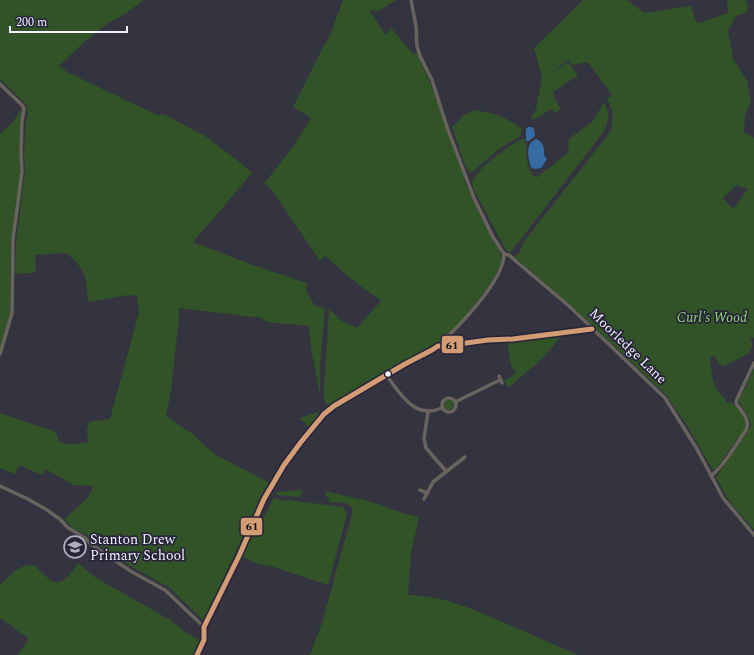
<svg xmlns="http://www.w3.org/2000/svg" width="754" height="655" viewBox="0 0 754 655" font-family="Spectral,serif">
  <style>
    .green { fill: #315327; fill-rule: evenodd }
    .water { fill: #366ba4 }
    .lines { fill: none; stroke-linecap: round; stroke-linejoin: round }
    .minor { stroke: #69635e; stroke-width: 3.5 }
    .bus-1-casing { stroke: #27243a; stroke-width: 8 }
    .bus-1 { stroke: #d39c74; stroke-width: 5 }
    .bus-dot { fill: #f0f0ff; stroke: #27243a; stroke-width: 1.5 }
    .labels { text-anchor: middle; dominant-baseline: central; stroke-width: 3.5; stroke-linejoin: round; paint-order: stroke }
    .park-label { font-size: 14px; font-style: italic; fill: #90d678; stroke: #27243a }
    .street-label { font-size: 14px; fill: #f0f0ff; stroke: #27243a }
    .poi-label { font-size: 14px; fill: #f0f0ff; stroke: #27243a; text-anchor: start }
    .line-badge { stroke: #27243a; stroke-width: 1.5 }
    .pale-badge-label { font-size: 11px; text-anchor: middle; font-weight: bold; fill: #111 }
  </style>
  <rect width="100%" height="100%" fill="#343340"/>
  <g class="green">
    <path d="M0 0H144L125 14 107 24 83 43 59 66 67 72 157 115 164 114 205 136 237 160 252 173 193 242 250 264 307 283 306 291 315 306 325 308 320 368V396L311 348 309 326 266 322 262 318 179 308V318L171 391 166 416 194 435 214 454 272 484 256 508 204 621 170 588 125 563 94 542 87 535 74 529 65 520C74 507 89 502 93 486L73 485 46 469 42 475 19 465 15 474 0 468V413L53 431 56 433C57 435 58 439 59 441 64 447 82 443 88 442L87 430 89 422 110 419 139 312 137 296 128 295 88 302C86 277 87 270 66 253L35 255 36 269 33 273 15 274 16 241 25 171 24 155 26 120 28 113 26 104 0 79Z"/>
    <path d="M343 0H396L379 11 369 10 386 35 391 28 413 54 417 53 430 82 465 177 464 180 495 244C498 249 503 255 501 261 496 283 451 336 432 348 423 354 412 358 402 363 380 374 348 391 330 408 323 403 324 396 324 389L329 309 342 321 357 328 381 301 350 278 325 256 320 261 272 190 264 183C282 162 297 142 311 118L293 107 323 47 329 38Z"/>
    <path d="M583 0H627L644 13 691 6 696 22 699 23 728 13 727 0H745L748 4 747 12 736 16 728 31 733 59 747 81 751 102 745 115 744 132 754 138V338L749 337 753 344 749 353 725 366 719 363 714 356 710 358C712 373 711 389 725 398L726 403 730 402C739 407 746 418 746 427L715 470 712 469 688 427 666 395 573 307 514 257 519 253 525 240 610 132C614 118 614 113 607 99L612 95 588 62 572 65 568 60 551 73 568 62 578 75 555 91 551 87 554 91 553 96 561 109 555 113 552 109 533 120 531 118 536 109 542 78 534 48ZM737 185 748 189 733 209 723 198Z"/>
    <path d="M604 102C613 120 606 127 596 142L510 253 504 247 473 188 472 182C478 168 509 145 524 138 530 152 522 165 536 178L568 153 569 139 593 121Z"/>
    <polygon points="22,108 19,152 21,174 11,241 10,314 0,349 0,134 12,123"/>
    <path d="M475 110C495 114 506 117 522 129L520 136 499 149 472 172 470 173 465 166 452 127 464 115Z"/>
    <path d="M561 336C547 357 527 372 508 388L504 380 516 374 511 365 507 340Z"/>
    <path d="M754 369V530L729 501 716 477 751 426C750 416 742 410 739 400Z"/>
    <circle cx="449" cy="405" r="5"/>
    <polygon points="318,412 322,415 310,428 300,418"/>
    <path d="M302 490 300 497 277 495 276 491C280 493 295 490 302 490Z"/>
    <path d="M325 491 376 503 403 513 419 517 411 554 408 595C446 595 484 614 519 629 538 638 558 646 578 655H310L322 623 353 510C349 501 337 503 329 502V498L326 497Z"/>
    <polygon points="274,498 285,501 289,500 343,507 347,514 328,585 274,567 257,564 242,556 249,541 260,525"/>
    <polygon points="71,541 80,548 76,557 64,546"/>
    <path d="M78 563 96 578 172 621 182 630 201 641 194 655H18L26 644 28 638 0 618V585C9 575 20 564 34 565 55 586 60 591 78 563Z"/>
  </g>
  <g class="water">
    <polygon points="528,127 532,127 534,129 535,136 529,141 526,141 526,129"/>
    <path d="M536 139C543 141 545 149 544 155L547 159 541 168 535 169 531 167C528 156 525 144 536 139Z"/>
  </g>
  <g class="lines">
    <g class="minor">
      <polyline points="411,0 416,26 417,46 420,56 432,80 447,127 474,198 493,237 504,254"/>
      <polyline points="0,84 23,106 24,110 22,121 21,150 22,172 13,239 12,313 0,354"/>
      <polyline points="504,254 509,255 518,263 569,306 665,398 697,449 723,498 754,535"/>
      <path d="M438 346C457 328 504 281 504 254"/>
      <path d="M386 375C401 394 414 420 442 408"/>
      <polyline points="499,376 502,383"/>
      <circle cx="449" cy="405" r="7"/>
      <polyline points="455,402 500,380"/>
      <polyline points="428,412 424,438 426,448 446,471"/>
      <path d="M711 476C725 465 736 444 746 430 751 419 741 412 736 403L737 399 754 363"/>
      <polyline points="0,486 28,499 47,510 61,520 67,527 85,538 91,544 132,572 165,590 204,627"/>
      <polyline points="420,490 427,493"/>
      <polyline points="424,499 433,482 465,457"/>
      <polyline points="197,655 204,640 204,627 239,556 264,499 284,465 301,442 324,414 334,406 405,364 432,350 438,346 444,346 488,340 513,339 592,329"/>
    </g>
    <g class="bus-1-casing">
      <polyline id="bus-1" points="197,655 204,640 204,627 239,556 264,499 284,465 301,442 324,414 334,406 405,364 432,350 438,346 444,346 488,340 513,339 592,329"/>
    </g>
    <use href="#bus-1" class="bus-1"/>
  </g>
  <defs>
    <g id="school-ring" transform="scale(1.15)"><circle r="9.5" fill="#27243a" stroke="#aeaebc" stroke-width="1.5"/><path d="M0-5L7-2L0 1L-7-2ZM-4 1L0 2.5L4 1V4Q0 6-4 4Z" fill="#aeaebc"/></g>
  </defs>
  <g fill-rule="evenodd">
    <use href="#school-ring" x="75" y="547"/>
  </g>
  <circle class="bus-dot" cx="388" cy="374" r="3.5"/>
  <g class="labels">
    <g class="park-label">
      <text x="712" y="317">Curl's Wood</text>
    </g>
    <g class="street-label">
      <text transform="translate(628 346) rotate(44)">Moorledge Lane</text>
    </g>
    <g class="poi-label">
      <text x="90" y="539">Stanton Drew<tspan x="90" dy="16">Primary School</tspan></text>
    </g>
  </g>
  <g class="line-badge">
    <rect x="441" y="335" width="23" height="19" rx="4" fill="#d39c74"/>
    <rect x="240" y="517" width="23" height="19" rx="4" fill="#d39c74"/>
  </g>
  <g class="pale-badge-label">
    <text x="452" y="349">61</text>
    <text x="252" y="530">61</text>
  </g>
  <path d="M10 26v6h117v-6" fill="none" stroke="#f0f0ff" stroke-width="2"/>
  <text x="16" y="26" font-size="12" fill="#f0f0ff" stroke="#27243a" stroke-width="3" paint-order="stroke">200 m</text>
</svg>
